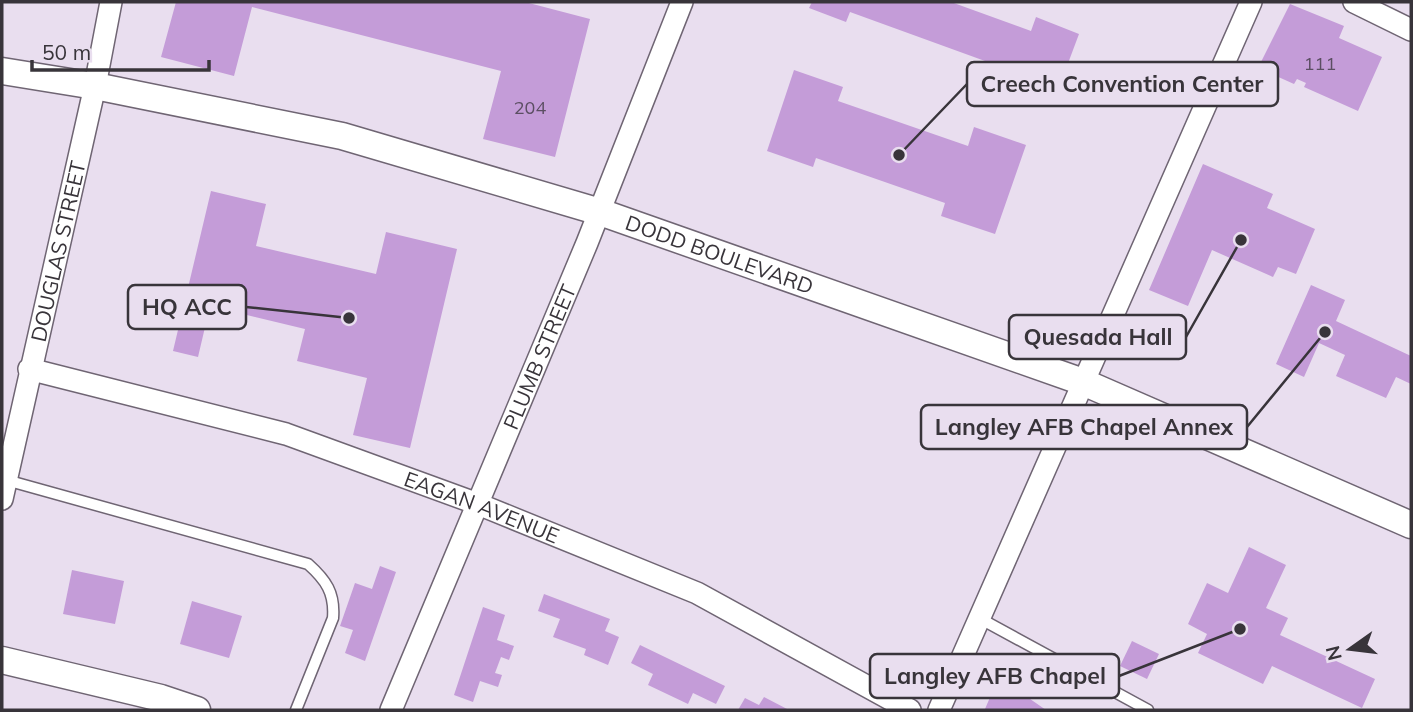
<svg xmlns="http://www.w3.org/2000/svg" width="1413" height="712" viewBox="0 0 1413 712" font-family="Mulish,sans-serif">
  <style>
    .building { fill: #c49cd8 }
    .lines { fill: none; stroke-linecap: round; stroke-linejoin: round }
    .service-casing { stroke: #6f6573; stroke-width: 13 }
    .minor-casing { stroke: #6f6573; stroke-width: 24 }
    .tertiary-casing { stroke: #6f6573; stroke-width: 29 }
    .service { stroke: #fff; stroke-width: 10 }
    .minor { stroke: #fff; stroke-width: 21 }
    .tertiary { stroke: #fff; stroke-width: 26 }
    .labels { text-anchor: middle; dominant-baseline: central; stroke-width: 5; stroke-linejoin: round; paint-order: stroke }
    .number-label { font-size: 18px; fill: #5b4e62 }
    .street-label { font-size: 21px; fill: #38343a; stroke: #e9deef }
    .leader { fill: none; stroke: #38343a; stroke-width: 2.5 }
    .callout-dot { fill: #38343a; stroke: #e9deef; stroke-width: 2.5 }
    .callout { fill: #e9deef; stroke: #38343a; stroke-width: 2.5 }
    .callout-label { font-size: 23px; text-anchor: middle; font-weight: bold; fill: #38343a }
  </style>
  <rect width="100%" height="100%" fill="#e9deef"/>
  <g class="building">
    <polygon points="176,2 525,2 590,19 555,157 483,139 501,71 252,7 234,76 161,57"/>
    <polygon points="812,2 951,2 1031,31 1036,17 1079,34 1052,106 1000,87 1007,69 850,12 846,22 809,8"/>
    <polygon points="1290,4 1344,26 1339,38 1382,57 1358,111 1304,87 1306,83 1297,79 1294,84 1258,68"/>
    <polygon points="794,70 843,87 838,101 968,146 974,127 1026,145 995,234 941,216 945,203 816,158 813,167 767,151"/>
    <polygon points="1203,164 1273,194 1267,208 1315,229 1296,274 1278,267 1273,277 1212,250 1188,306 1149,290"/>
    <polygon points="211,191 266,204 256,246 376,274 386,232 457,249 410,448 353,435 367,378 297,361 305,329 210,306 198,357 173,351"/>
    <polygon points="1311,285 1345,300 1336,321 1411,356 1411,384 1396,377 1386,398 1336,376 1345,355 1319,343 1304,377 1276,364"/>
    <polygon points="1249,547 1286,565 1266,608 1288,618 1280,635 1375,679 1362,708 1272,666 1263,684 1198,653 1207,634 1188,624 1207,583 1228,593"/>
    <polygon points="380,566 396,572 365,661 345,653 353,630 340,626 355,583 372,589"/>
    <polygon points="72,570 124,581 115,624 63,614"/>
    <polygon points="544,594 610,619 605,631 619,637 608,665 584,655 586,649 553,637 560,619 538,611"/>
    <polygon points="192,601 242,616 229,658 180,644"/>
    <polygon points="483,607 505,615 497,640 514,646 509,660 501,657 495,673 502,675 498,687 480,681 473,702 454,695"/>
    <polygon points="1132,641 1159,654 1147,679 1120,666"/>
    <polygon points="640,645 725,686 716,704 693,693 688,704 648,685 653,674 631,663"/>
    <polygon points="1003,667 1025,681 1020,692 1046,710 985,709"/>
    <polygon points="764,697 789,710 738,710 745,698 759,705"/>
  </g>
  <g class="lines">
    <g class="service-casing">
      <g id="service">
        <path d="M6 480 308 564C326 580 335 593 333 618L296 710"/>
        <polyline points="979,618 1148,710"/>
      </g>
    </g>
    <g class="minor-casing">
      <g id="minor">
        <polyline points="1354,2 1411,30"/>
        <path id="s1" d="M29 369 286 434 478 504 697 593 910 710"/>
        <path id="s2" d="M2 499 95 86 111 2"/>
        <path id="s3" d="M391 710 587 243 682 2"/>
        <polyline points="939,710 1251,2"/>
      </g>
    </g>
    <g class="tertiary-casing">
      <g id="tertiary">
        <path id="s4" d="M2 71 95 86 342 136 600 212 1083 382 1411 525"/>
        <polyline points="2,660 161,698 197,710"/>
      </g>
    </g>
    <use href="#service" class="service"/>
    <use href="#minor" class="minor"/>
    <use href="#tertiary" class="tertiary"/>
  </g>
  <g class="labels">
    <g class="number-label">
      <text x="1320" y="63">111</text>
      <text x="530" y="107">204</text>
    </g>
    <g class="street-label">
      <text stroke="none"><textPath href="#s2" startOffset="254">DOUGLAS STREET</textPath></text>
      <text stroke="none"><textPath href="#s4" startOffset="742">DODD BOULEVARD</textPath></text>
      <text stroke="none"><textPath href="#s3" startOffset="383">PLUMB STREET</textPath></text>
      <text stroke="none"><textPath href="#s1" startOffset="474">EAGAN AVENUE</textPath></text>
    </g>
  </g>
  <path class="leader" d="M899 155L967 84M349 318L246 307M1241 240L1186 337M1325 332L1247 427M1240 629L1119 676"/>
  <g class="callout-dot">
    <circle cx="899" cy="155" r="7"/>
    <circle cx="349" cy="318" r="7"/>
    <circle cx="1241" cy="240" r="7"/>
    <circle cx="1325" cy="332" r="7"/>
    <circle cx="1240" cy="629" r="7"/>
  </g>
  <g class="callout">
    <rect x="967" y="62" width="311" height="44" rx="7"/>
    <rect x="128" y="285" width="118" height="44" rx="7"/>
    <rect x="1009" y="315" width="177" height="44" rx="7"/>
    <rect x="921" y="405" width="326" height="44" rx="7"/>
    <rect x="870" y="654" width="249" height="44" rx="7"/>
  </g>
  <g class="callout-label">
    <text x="1122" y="92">Creech Convention Center</text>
    <text x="187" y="315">HQ ACC</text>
    <text x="1098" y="345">Quesada Hall</text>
    <text x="1084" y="435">Langley AFB Chapel Annex</text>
    <text x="995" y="684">Langley AFB Chapel</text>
  </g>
  <rect width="1413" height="712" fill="none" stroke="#38343a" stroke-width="7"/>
  <g transform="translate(1350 649) rotate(256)" stroke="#e9deef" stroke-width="5" paint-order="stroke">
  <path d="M0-5L12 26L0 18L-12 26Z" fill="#38343a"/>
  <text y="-10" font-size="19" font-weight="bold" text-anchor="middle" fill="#38343a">N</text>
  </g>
  <path d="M32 60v10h177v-10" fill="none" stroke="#38343a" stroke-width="3.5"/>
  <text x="42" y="60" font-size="21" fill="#38343a" stroke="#e9deef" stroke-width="5" paint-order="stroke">50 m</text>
</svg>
